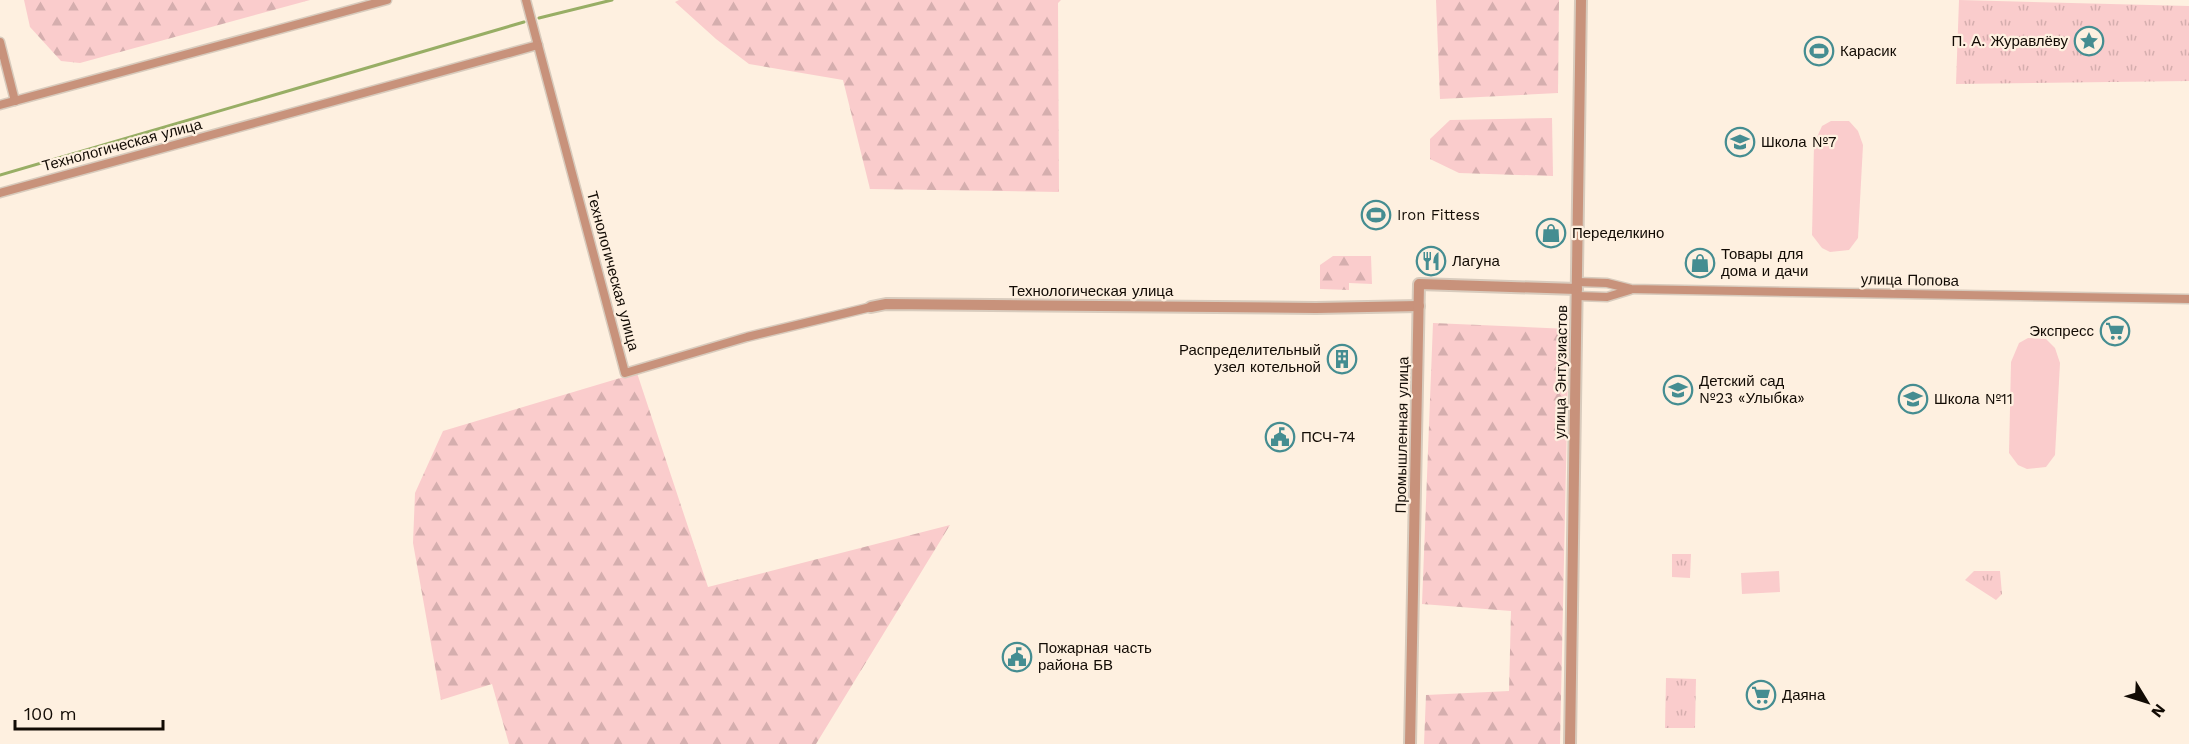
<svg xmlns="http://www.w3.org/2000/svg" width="2189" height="744" viewBox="0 0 2189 744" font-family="'Work Sans',sans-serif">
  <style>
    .grass { fill: #facccc }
    .forest { fill: url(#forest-firs) }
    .park { fill: url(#park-tufts) }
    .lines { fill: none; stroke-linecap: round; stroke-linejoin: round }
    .stream { stroke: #98ae65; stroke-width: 3 }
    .minor-casing { stroke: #d8cbbd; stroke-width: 11 }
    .tertiary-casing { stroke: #d8cbbd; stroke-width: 14 }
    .minor { stroke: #c8927b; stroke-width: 8 }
    .tertiary { stroke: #c8927b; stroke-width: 10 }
    .labels { text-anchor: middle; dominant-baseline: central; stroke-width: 4.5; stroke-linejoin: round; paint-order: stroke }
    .poi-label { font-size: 15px; fill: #120b04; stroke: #fef0e0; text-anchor: start }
    .street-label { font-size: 15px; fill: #120b04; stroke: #fef0e0 }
  </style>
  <defs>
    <pattern id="forest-firs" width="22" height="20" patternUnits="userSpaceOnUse" patternTransform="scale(1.5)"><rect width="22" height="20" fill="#facccc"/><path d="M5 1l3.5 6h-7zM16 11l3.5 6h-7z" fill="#d5aeae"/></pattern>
    <pattern id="park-tufts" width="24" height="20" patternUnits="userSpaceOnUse" patternTransform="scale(1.5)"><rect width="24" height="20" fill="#facccc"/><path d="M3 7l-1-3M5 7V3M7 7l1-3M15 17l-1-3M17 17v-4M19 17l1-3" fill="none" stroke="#d5aeae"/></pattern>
  </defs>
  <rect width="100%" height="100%" fill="#fef0e0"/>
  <g class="grass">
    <polygon points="1831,121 1849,121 1858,131 1863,145 1858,238 1849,250 1830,252 1822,248 1812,235 1814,144 1822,126"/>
    <polygon points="2028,338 2046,339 2055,348 2060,363 2055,455 2046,467 2027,469 2018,465 2009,453 2011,362 2019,343"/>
    <polygon points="1779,571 1780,592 1742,594 1741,573"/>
  </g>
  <g class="forest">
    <polygon points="24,0 310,0 80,63 61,61 30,27"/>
    <polygon points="679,0 1061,0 1058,3 1059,192 870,189 843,80 749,64 716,39 675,2"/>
    <polygon points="1436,0 1559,0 1558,93 1440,99"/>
    <polygon points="1552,118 1553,176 1459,173 1430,159 1430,139 1450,120"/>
    <polygon points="1333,256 1371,256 1372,284 1349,283 1349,290 1320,289 1320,265"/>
    <polygon points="1433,323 1569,329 1560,744 1424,744 1426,695 1509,691 1511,611 1422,604"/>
    <polygon points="637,373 708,587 950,525 816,744 509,744 492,684 441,700 413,543 415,493 443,431"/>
  </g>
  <g class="park">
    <polygon points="1959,0 2189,6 2189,81 1956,84"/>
    <polygon points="1672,554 1691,554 1690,578 1672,577"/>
    <polygon points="1974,571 2000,571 2002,594 1996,600 1965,580"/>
    <polygon points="1666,678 1696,679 1695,728 1665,728"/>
  </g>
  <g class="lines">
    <g class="stream">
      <polyline points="539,18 612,0"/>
      <polyline points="0,175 524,22"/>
    </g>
    <g class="minor-casing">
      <g id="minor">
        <polyline points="526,0 625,373 747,337 871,307"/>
        <polyline points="0,42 15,101"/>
        <polyline points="0,105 387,0"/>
        <polyline points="0,193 538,45"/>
        <polyline points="1577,282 1607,283 1631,289 2189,299"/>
        <polyline points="1577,296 1607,297 1630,290"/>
      </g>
    </g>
    <g class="tertiary-casing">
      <g id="tertiary">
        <polyline points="871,307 886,304 1316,308 1419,306"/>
        <polyline points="1410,744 1419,284 1577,289"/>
        <polyline points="1570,744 1581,0"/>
      </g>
    </g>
    <use href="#minor" class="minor"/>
    <use href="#tertiary" class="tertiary"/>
  </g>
  <defs>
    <g id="sight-ring" transform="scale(1.5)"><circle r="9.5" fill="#fef0e0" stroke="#458d91" stroke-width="1.5"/><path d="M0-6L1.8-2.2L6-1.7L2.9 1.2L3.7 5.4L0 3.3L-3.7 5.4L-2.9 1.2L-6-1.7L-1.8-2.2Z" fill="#458d91"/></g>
    <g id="stadium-ring" transform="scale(1.5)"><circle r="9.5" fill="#fef0e0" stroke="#458d91" stroke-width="1.5"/><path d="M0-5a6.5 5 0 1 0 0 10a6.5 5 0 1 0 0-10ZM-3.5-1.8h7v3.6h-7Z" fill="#458d91"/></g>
    <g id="school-ring" transform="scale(1.5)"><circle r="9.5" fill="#fef0e0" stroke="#458d91" stroke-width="1.5"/><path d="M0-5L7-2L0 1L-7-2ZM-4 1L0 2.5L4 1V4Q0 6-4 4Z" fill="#458d91"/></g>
    <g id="shop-ring" transform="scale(1.5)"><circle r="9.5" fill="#fef0e0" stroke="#458d91" stroke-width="1.5"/><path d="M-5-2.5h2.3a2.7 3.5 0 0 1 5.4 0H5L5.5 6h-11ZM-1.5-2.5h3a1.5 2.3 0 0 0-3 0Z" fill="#458d91"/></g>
    <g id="restaurant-ring" transform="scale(1.5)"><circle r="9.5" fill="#fef0e0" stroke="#458d91" stroke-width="1.5"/><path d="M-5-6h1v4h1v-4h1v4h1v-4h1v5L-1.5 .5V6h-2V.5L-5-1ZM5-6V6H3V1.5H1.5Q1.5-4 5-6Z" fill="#458d91"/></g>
    <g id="supermarket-ring" transform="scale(1.5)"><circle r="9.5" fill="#fef0e0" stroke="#458d91" stroke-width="1.5"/><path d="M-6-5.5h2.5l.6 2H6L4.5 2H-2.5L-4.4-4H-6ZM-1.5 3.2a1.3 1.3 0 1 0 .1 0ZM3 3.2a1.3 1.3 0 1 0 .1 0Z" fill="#458d91"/></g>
    <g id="building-ring" transform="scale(1.5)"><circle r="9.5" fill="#fef0e0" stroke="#458d91" stroke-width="1.5"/><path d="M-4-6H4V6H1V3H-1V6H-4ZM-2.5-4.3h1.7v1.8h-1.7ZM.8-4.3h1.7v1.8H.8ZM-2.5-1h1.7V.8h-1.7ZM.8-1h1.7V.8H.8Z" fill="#458d91"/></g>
    <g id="civic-ring" transform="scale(1.5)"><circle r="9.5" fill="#fef0e0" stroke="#458d91" stroke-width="1.5"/><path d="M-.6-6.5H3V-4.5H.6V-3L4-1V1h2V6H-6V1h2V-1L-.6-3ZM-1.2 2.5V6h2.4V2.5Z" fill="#458d91"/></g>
  </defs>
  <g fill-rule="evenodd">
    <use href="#sight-ring" x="2089" y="41"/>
    <use href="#stadium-ring" x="1819" y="51"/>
    <use href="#school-ring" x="1740" y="142"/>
    <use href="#stadium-ring" x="1376" y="215"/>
    <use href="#shop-ring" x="1551" y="233"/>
    <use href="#restaurant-ring" x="1431" y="261"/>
    <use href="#shop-ring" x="1700" y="263"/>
    <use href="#supermarket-ring" x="2115" y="331"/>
    <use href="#building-ring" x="1342" y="359"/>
    <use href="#school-ring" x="1678" y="390"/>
    <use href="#school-ring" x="1913" y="399"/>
    <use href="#civic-ring" x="1280" y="437"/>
    <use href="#civic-ring" x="1017" y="657"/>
    <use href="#supermarket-ring" x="1761" y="695"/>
  </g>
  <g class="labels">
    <g class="poi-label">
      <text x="2068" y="41" text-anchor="end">П. А. Журавлёву</text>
      <text x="1840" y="51">Карасик</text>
      <text x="1761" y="142">Школа №7</text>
      <text x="1397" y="215">Iron Fittess</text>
      <text x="1572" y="233">Переделкино</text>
      <text x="1721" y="254">Товары для<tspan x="1721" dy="17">дома и дачи</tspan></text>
      <text x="1452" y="261">Лагуна</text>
      <text x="2094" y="331" text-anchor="end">Экспресс</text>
      <text x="1321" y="350" text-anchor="end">Распределительный<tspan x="1321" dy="17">узел котельной</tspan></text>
      <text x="1699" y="381">Детский сад<tspan x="1699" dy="17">№23 «Улыбка»</tspan></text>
      <text x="1934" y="399">Школа №11</text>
      <text x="1301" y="437">ПСЧ-74</text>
      <text x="1038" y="648">Пожарная часть<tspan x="1038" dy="17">района БВ</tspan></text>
      <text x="1782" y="695">Даяна</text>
    </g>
    <g class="street-label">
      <text transform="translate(122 145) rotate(-15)">Технологическая улица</text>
      <text transform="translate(613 271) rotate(75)">Технологическая улица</text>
      <text transform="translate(1910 280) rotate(1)">улица Попова</text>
      <text x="1091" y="291">Технологическая улица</text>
      <text transform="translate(1561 372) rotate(-89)">улица Энтузиастов</text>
      <text transform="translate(1402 435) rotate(-89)">Промышленная улица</text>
    </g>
  </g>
  <g transform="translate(2147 702) rotate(128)" stroke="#fef0e0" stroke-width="4.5" paint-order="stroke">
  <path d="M0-4.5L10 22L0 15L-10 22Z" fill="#120b04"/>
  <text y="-9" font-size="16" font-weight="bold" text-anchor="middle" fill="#120b04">N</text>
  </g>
  <path d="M15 720v9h148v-9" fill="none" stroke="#120b04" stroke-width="3"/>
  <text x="24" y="720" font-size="18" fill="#120b04" stroke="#fef0e0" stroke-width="4.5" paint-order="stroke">100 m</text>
</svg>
